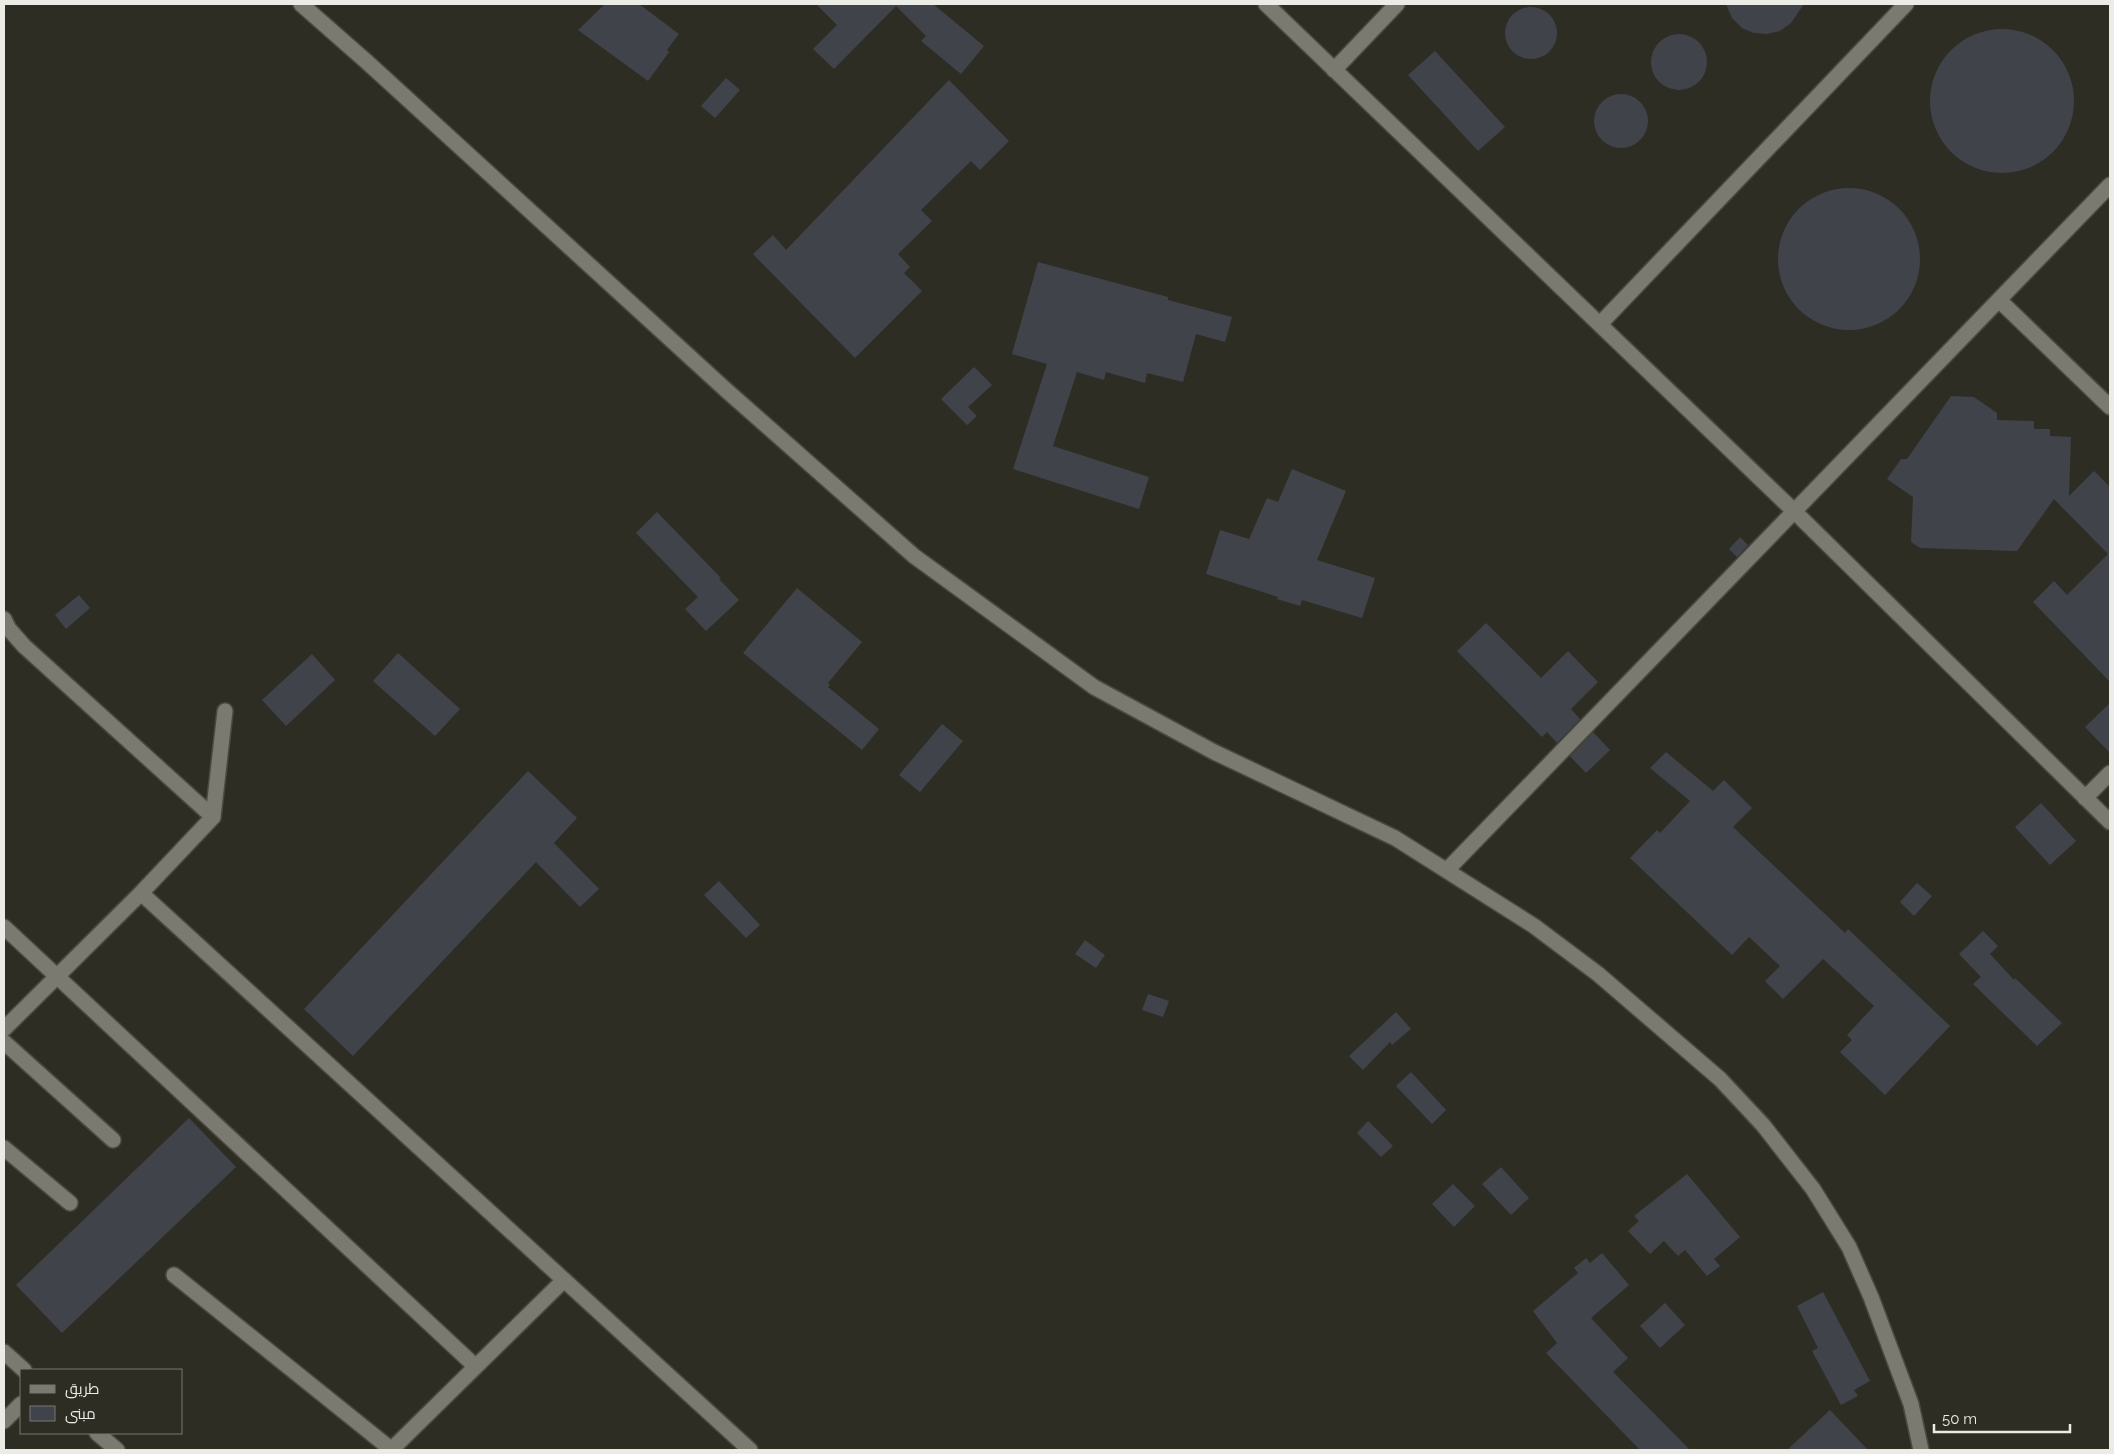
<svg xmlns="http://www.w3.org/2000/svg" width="2114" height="1454" viewBox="0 0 2114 1454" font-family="Raleway,Cairo,sans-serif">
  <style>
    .building { fill: #41434b }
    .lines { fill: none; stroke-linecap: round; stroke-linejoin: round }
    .minor-casing { stroke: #494941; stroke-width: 18 }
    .minor { stroke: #7a7a70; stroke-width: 15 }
  </style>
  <rect width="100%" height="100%" fill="#2d2d24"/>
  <g class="building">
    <polygon points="605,4 639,4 679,34 667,50 669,52 648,81 578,30"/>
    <polygon points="816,4 933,4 984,46 961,74 921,41 926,36 896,6 834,69 813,49 837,25"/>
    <polygon points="1726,4 1804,4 1791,23 1780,31 1767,34 1754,33 1742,28 1732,18"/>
    <circle cx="1531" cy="33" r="26"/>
    <circle cx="2002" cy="101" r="72"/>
    <circle cx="1679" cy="62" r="28"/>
    <polygon points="1435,51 1505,127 1478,151 1408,75"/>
    <polygon points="726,78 740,90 715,118 701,106"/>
    <polygon points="949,80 1009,141 980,170 971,161 921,210 932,221 898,254 910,267 904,273 922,291 855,358 753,254 773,235 786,250"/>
    <circle cx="1621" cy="121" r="27"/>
    <circle cx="1849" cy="259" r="71"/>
    <polygon points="1038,262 1168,297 1168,300 1232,317 1225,342 1196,334 1183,382 1147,373 1145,383 1106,372 1104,380 1077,372 1053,446 1149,477 1139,509 1013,469 1047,364 1012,354"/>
    <polygon points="974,367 992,385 968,407 977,416 967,425 941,399"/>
    <polygon points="1951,396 1974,397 1997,413 1997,420 2034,421 2034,429 2050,429 2050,436 2071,437 2069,496 2094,471 2110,487 2110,682 2033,602 2054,581 2067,595 2108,554 2054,499 2017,551 1920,548 1911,542 1913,497 1887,479 1901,459 1907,459"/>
    <polygon points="1292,469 1346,491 1317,560 1375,578 1362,618 1302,600 1300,606 1277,599 1278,597 1206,574 1220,530 1249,539 1267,498 1278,502"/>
    <polygon points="657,512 721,578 719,579 739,600 706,631 685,609 698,597 636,533"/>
    <polygon points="1740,537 1748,545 1737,557 1729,549"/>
    <polygon points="797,588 862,642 828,683 830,685 828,687 879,729 862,750 743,653"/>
    <polygon points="79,595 90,608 66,629 55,615"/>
    <polygon points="1486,623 1541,678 1568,651 1598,682 1571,709 1580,719 1557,743 1547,732 1542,737 1457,651"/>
    <polygon points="398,653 460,709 435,736 373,681"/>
    <polygon points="312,654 335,680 286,726 262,700"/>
    <polygon points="2110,703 2110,753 2085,727"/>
    <polygon points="942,724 963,741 920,792 899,775"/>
    <polygon points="1593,732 1610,750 1586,773 1570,756"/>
    <polygon points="1666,752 1713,791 1724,780 1752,808 1733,827 1845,933 1848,929 1950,1026 1885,1095 1840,1052 1852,1040 1847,1035 1874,1006 1834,969 1823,959 1783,999 1765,981 1780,966 1749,937 1732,955 1630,858 1657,830 1660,833 1690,801 1650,768"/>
    <polygon points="528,771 577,818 554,843 599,889 580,907 536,862 353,1056 304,1009"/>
    <polygon points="2041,803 2076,841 2050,865 2015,827"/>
    <polygon points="719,881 760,925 746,938 704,895"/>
    <polygon points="1917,883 1932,896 1914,916 1900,902"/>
    <polygon points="1983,931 1998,946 1990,954 2014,980 2015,978 2062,1023 2037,1046 1973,984 1981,977 1959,954"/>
    <polygon points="1085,940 1105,955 1096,968 1075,954"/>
    <polygon points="1148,994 1169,1001 1163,1017 1142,1010"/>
    <polygon points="1396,1012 1411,1029 1392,1045 1390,1042 1363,1070 1349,1056"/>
    <polygon points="1411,1072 1446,1110 1432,1124 1396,1086"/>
    <polygon points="189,1118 236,1167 62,1333 16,1285"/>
    <polygon points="1368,1121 1393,1146 1381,1157 1357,1133"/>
    <polygon points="1501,1167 1529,1198 1511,1215 1482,1184"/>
    <polygon points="1687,1174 1740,1237 1714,1259 1720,1266 1707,1276 1685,1250 1678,1256 1664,1241 1650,1254 1628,1231 1639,1221 1634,1216"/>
    <polygon points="1453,1184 1475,1206 1454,1227 1432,1204"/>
    <polygon points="1602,1253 1629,1285 1591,1318 1628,1358 1613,1372 1690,1450 1640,1450 1546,1353 1557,1343 1533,1311 1578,1273 1574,1268 1586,1258 1590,1263"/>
    <polygon points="1823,1292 1870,1381 1854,1390 1858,1396 1841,1405 1812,1351 1818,1348 1797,1306"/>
    <polygon points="1665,1303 1685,1325 1660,1348 1640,1326"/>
    <polygon points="1830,1410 1868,1450 1787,1450"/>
  </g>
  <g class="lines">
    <g class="minor-casing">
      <g id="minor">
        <polyline points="301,4 367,62 726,390 914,556 1094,687 1214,752 1395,838 1534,926 1598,974 1720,1079 1763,1125 1813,1189 1849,1247 1871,1297 1911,1404 1921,1450"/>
        <polyline points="1266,4 1795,512 2110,822"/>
        <polyline points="1334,70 1397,4"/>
        <polyline points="1999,300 2110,407"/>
        <polyline points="1600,324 1906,4"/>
        <polyline points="4,619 9,629 24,646 213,817"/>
        <polyline points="2085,798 2110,773"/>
        <polyline points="1447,870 2110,185"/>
        <polyline points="141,893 750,1450"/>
        <polyline points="4,927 475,1366"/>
        <polyline points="4,1029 141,893 213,817 225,711"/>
        <polyline points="4,1042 113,1140"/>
        <polyline points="4,1148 70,1203"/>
        <polyline points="174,1275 392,1450"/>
        <polyline points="4,1352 24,1370"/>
        <polyline points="4,1421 21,1404"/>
        <polyline points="97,1433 117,1450"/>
        <polyline points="391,1450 564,1280"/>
      </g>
    </g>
    <use href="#minor" class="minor"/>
  </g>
  <rect width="2114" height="1454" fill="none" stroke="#ecece7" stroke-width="10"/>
  <rect x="20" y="1369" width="162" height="65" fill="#2d2d24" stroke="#797972"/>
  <rect x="30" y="1385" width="25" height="8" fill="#7a7a70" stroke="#797972"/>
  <text x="65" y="1394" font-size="15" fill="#ecece7">طريق</text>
  <rect x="30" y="1406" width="25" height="15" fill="#41434b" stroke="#797972"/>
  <text x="65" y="1419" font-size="15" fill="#ecece7">مبنى</text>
  <path d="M1934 1424v8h136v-8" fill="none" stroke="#ecece7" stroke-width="2.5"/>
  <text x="1942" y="1424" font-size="15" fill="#ecece7" stroke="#2d2d24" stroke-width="4" paint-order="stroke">50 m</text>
</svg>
